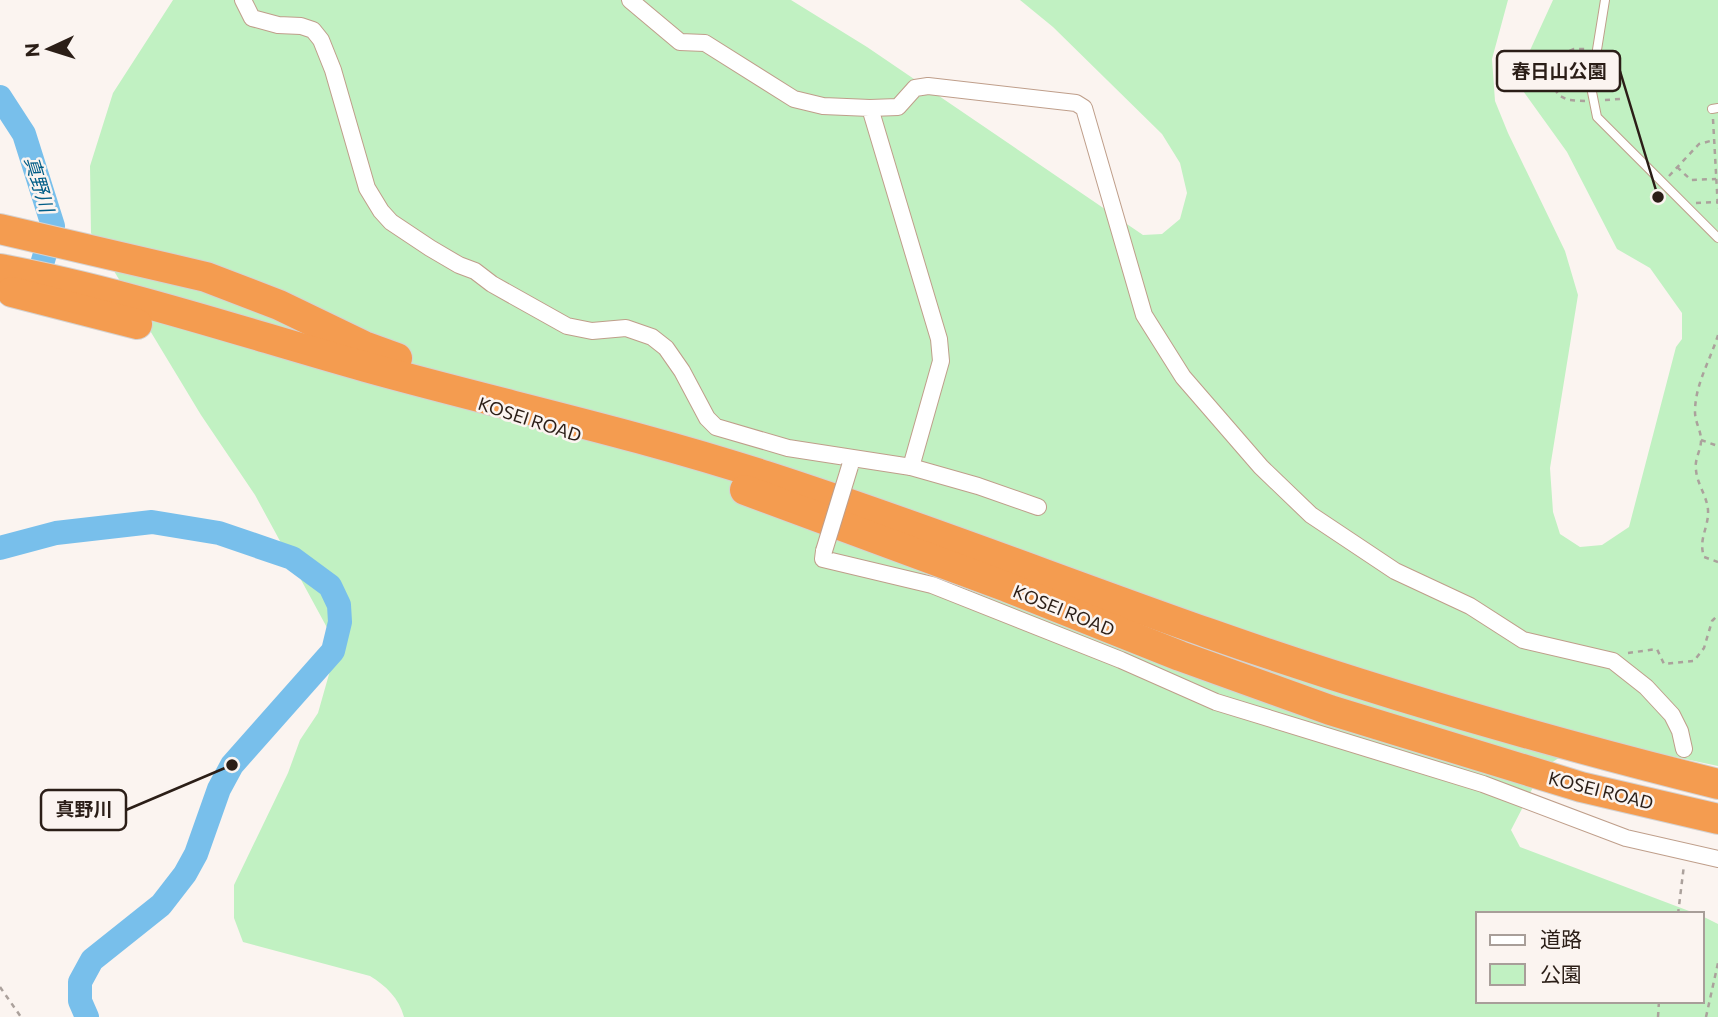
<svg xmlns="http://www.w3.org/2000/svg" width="1718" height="1017" viewBox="0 0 1718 1017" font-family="Commissioner,'Noto Sans JP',sans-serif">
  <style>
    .green { fill: #c1f1c2 }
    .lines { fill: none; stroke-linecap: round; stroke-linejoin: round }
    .river { stroke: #78bfeb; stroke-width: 24 }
    .lane-casing { stroke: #bf9e8a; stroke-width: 10 }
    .street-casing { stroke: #bf9e8a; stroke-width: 18 }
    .highway-casing { stroke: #d5d2d1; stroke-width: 32 }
    .path { stroke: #aba19c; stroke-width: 2.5; stroke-dasharray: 5 5; stroke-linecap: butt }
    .lane { stroke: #fff; stroke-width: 8 }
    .street { stroke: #fff; stroke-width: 16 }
    .highway { stroke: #f49c50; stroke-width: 30 }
    .street-bridge-casing { stroke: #bf9e8a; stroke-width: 18; stroke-linecap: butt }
    .street-bridge { stroke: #fff; stroke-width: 16 }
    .labels { text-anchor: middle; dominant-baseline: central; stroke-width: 5; stroke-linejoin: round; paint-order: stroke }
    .street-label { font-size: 18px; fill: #2b1e17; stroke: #fbf4f0 }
    .water-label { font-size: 19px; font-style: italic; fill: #005d87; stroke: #fbf4f0 }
    .leader { fill: none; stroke: #2b1e17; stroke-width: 2.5 }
    .callout-dot { fill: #2b1e17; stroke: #fbf4f0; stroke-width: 2.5 }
    .callout { fill: #fbf4f0; stroke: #2b1e17; stroke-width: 2.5 }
    .callout-label { font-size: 19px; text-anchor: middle; font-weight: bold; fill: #2b1e17 }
  </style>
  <rect width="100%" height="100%" fill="#fbf4f0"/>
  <path class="green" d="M173 0H791L867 47 1143 235 1162 234 1180 219 1187 193 1180 163 1162 134 1053 27 1020 0H1508L1492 59 1495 101 1508 133 1565 251 1578 295 1550 468 1553 512 1560 534 1580 547 1602 545 1629 527 1676 347 1682 339V313L1650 268 1617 249 1567 152 1516 81 1553 0H1718V766L1666 755 1619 759 1562 756 1543 768 1511 830 1520 847 1697 914H1478V1001H1702V916L1718 924V1017H404C399 998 386 986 370 976L243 942 234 918V885L288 773 300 740 318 713 337 646 255 495 201 415 91 233 90 166 113 93Z"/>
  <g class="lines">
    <g class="river">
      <polyline points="0,97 24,134 53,226 38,278 24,283"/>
      <polyline points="0,548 56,533 152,522 219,533 292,558 330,586 339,605 340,622 333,651 232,765 219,789 196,854 185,874 161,905 92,960 80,982 80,1001 87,1017"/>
    </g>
    <g class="lane-casing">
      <g id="lane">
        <polyline points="1605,0 1591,87 1597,117 1718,238"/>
        <polyline points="1712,109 1718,108"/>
      </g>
    </g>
    <g class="street-casing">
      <g id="street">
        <polyline points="243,0 252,18 278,25 301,26 313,30 321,40 333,70 367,188 381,211 391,222 430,248 459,265 475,271 492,284 567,326 592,331 626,328 652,337 666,348 682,371 707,418 716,427 788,448 911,467 941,361 939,339 870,108 823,106 794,99 705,43 680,42 630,0"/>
        <polyline points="870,108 898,107 915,88 928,86 1076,103 1084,108 1144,315 1183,377 1261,467 1311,515 1395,571 1470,606 1523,640 1613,661 1646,687 1672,715 1680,731 1684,749"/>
        <polyline points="911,467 978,486 1038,507"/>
        <polyline points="824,551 823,559 932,585 1121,660 1216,702 1483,784 1626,838 1718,859"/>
      </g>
    </g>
    <g class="highway-casing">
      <g id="highway">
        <polyline points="0,229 206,277 279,305 364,346 397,358"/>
        <path d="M0 269C124 292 245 333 366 367 499 404 634 433 766 476 915 524 1060 581 1208 633 1375 692 1546 741 1718 784"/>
        <polyline points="12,292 137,324"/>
        <polyline points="745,490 1007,587 1180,656 1330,710 1581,787 1718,819"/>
      </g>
    </g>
    <g class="path">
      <polyline points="1605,100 1620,99"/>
      <polyline points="1585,101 1568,100 1558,95 1555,88 1565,88 1564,71 1555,72 1560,55 1574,49 1587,49"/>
      <polyline points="1713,119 1718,209"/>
      <polyline points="1677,167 1691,180 1716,179"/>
      <polyline points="1669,176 1699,144 1714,140"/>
      <polyline points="1696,203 1718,202"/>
      <path d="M1718 335C1710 361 1695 384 1695 412 1695 421 1700 429 1701 438 1702 449 1694 459 1696 470 1697 484 1707 496 1708 510 1709 528 1698 538 1704 557L1718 562"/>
      <polyline points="1701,440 1718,446"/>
      <polyline points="1628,653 1657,649 1664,664 1694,661 1704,648 1712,621 1718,615"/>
      <polyline points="1678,914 1684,865"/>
      <polyline points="0,987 21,1017"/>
      <polyline points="1658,1017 1659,1001"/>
      <polyline points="1706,1017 1718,963"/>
    </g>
    <use href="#lane" class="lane"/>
    <use href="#street" class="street"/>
    <use href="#highway" class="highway"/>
    <g class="street-bridge-casing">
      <polyline id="street-bridge" points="824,551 850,466"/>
    </g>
    <use href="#street-bridge" class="street-bridge"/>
  </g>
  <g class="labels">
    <g class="street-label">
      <text transform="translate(530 419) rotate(18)">KOSEI ROAD</text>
      <text transform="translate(1064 610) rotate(22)">KOSEI ROAD</text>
      <text transform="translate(1601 790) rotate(14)">KOSEI ROAD</text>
    </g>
    <g class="water-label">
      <text transform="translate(40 184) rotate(73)">真野川</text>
    </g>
  </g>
  <path class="leader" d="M1658 197L1620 71M232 765L126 810"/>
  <g class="callout-dot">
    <circle cx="1658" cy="197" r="7"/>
    <circle cx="232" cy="765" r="7"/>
  </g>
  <g class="callout">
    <rect x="1497" y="51" width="123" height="40" rx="7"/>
    <rect x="41" y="790" width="85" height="40" rx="7"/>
  </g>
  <g class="callout-label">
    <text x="1559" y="78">春日山公園</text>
    <text x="84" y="816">真野川</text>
  </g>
  <rect x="1476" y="912" width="228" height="91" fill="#fbf4f0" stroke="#a89e99" stroke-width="2"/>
  <rect x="1490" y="935" width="35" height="10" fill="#ffffff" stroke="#a89e99" stroke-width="2"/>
  <text x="1540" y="947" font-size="21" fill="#2b1e17">道路</text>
  <rect x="1490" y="964" width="35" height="21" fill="#c1f1c2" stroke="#a89e99" stroke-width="2"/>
  <text x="1540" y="982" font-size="21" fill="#2b1e17">公園</text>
  <g transform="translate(49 49) rotate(266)" stroke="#fbf4f0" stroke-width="5" paint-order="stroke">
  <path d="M0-5L12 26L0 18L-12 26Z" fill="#2b1e17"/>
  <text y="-10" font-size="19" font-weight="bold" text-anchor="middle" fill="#2b1e17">N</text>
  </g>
</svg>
